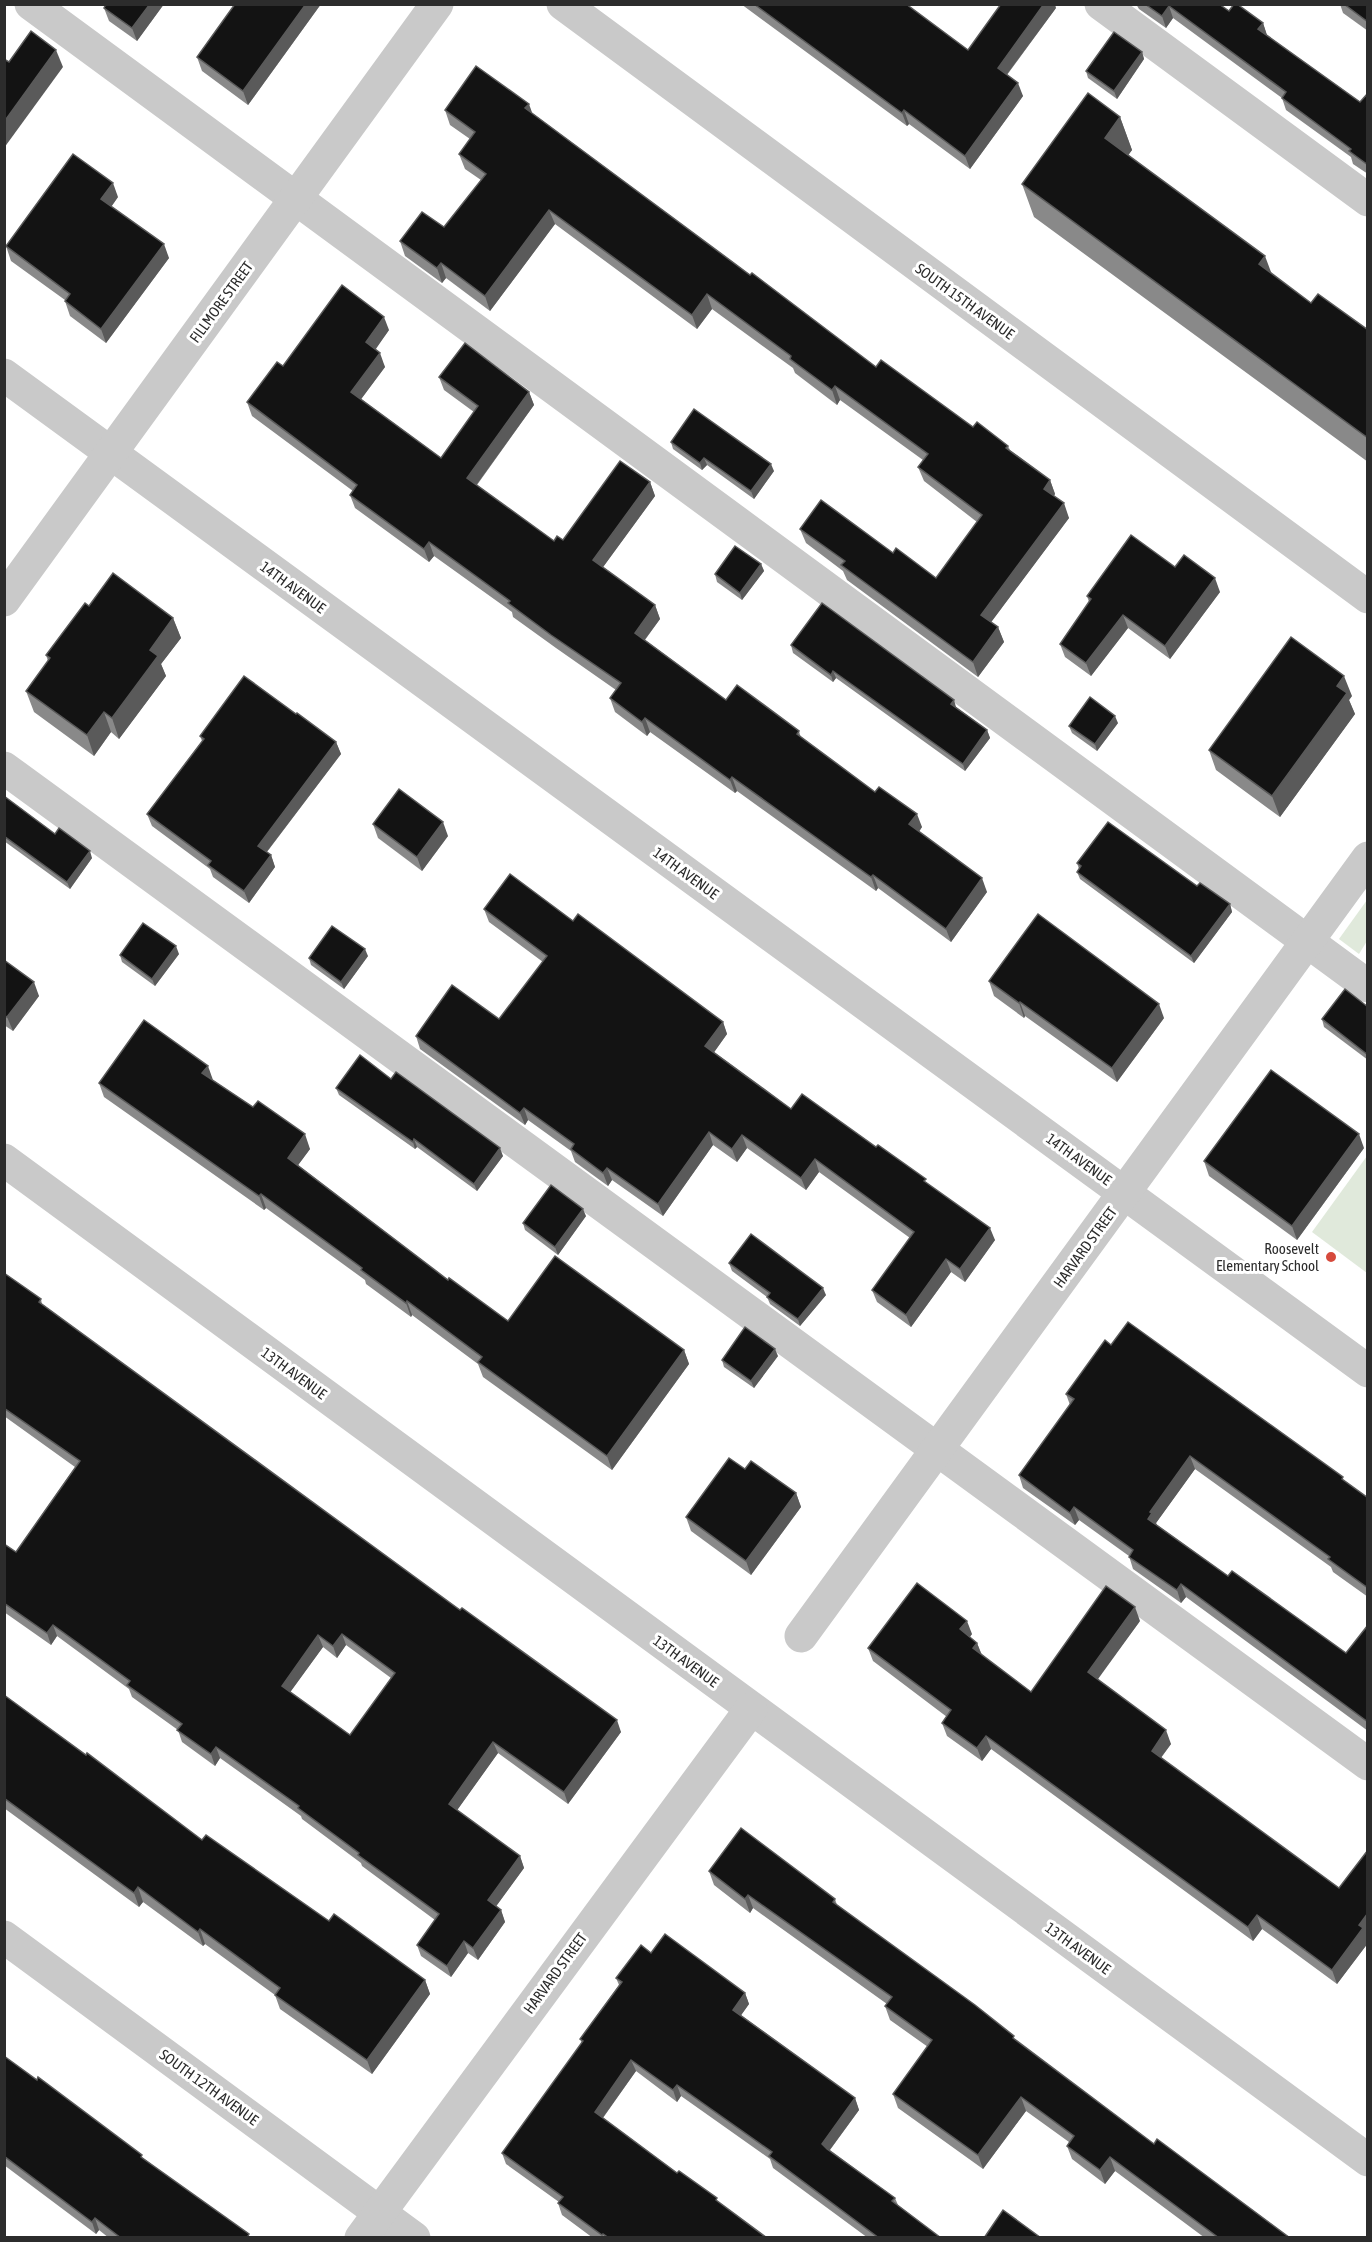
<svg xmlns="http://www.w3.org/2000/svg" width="1372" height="2242" viewBox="0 0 1372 2242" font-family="'Asap Condensed',sans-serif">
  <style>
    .green { fill: #e0e9db }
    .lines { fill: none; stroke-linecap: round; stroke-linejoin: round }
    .minor { stroke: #c9c9c9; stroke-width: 33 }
    .wall { fill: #898989; fill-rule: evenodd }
    .shaded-wall { fill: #5a5a5a }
    .building { fill: #131313; stroke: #5a5a5a; stroke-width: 1.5; fill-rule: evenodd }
    .poi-dot { fill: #d64a3c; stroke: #fff; stroke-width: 2 }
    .labels { text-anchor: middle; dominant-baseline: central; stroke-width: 6; stroke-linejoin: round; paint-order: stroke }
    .street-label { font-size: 15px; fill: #2c2c2c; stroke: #fff }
    .poi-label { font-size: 15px; fill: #2c2c2c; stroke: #fff; text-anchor: end }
  </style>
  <rect width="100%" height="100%" fill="#fff"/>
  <g class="green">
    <polygon points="1367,900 1367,941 1359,954 1339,939"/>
    <polygon points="1367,1156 1367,1273 1312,1232"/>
  </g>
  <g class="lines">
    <g class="minor">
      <polyline points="31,4 1368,986"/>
      <polyline points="563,4 1368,597"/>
      <polyline points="1101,4 1368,200"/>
      <polyline points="4,375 1368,1371"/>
      <polyline points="4,600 437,4"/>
      <polyline points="4,768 1368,1764"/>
      <polyline points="4,1160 1368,2160"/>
      <polyline points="801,1636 1368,858"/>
      <polyline points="4,1937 414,2238"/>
      <polyline points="361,2238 751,1709"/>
    </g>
  </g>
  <g class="wall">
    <polygon points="106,4 164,4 137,41 109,21 104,8"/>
    <polygon points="235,4 321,4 248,105 202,71 197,57"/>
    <polygon points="741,4 906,4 968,50 1056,8 1007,75 1023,96 970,169 909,124 907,126"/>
    <polygon points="1136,4 1219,4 1229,11 1263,23 1267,36 1360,102 1368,93 1368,174 1353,164 1351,157 1286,110 1282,98 1173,18 1166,28 1139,9"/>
    <polygon points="1340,4 1368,4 1368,31 1343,13"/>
    <polygon points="1142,52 1144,59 1117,99 1088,78 1086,71"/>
    <polygon points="445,110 532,113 750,275 876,367 973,427 1008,446 1010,450 1050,480 1055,494 1054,496 1069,518 991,622 998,627 1004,642 978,677 847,580 843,571 806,543 800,529 893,553 936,578 977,522 924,481 918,467 923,460 840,400 837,405 795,373 793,368 712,309 697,329 555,224 490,311 446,278 442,283 405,256 400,241 444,227 481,180 465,169 459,154 470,139 450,125"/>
    <polygon points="1120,117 1132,150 1128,155 1272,274 1311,303 1368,330 1368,462 1034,217 1022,184"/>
    <polygon points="118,197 111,207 169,258 106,343 70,316 65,301 65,300 11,261 6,246"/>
    <polygon points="389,330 375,349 385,367 361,399 441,458 474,412 444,390 439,377 529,392 534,405 477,485 554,541 563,540 650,482 655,496 603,567 655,605 660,619 645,640 726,700 799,731 801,738 922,827 919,832 987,892 951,942 878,888 876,891 737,791 735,793 650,732 647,736 615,712 610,698 616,690 556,648 513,617 512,612 434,556 429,562 355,508 350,495 353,491 252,416 247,402 283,366"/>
    <polygon points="671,442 774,471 754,499 707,465 702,470 673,449"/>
    <polygon points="761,564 764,571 742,600 717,582 715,574"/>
    <polygon points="1175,567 1220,592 1170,659 1128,628 1091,676 1065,657 1060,644 1089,602 1087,596"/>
    <polygon points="89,606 173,618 181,638 161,664 166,676 119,739 111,732 94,756 34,712 26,691 48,661 46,655"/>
    <polygon points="791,645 956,707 987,730 990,738 965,771 836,678 833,682 793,653"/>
    <polygon points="1352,696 1349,700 1355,714 1280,817 1216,770 1209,750"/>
    <polygon points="296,714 336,742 341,754 267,852 271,855 275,867 249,903 213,877 210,869 152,826 147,814 202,741 200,736"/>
    <polygon points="1118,723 1097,751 1072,733 1069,726"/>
    <polygon points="4,796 55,834 92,858 70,889 4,841"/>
    <polygon points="373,824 448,836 422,871 378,838"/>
    <polygon points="1077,863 1197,886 1230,904 1232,912 1194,963 1080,879 1077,872 1079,869"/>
    <polygon points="484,909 573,921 723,1022 727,1034 714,1052 791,1109 927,1183 995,1240 965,1282 951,1272 911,1327 877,1302 872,1290 910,1238 819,1172 806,1190 747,1148 737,1162 713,1145 663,1216 612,1180 608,1186 575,1162 571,1151 528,1120 525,1125 420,1049 416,1036 499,1019 543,962 489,922"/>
    <polygon points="179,954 155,986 122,962 120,955"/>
    <polygon points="368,956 344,989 311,965 309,958"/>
    <polygon points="4,960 39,996 13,1031 4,1025"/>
    <polygon points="989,981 1164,1018 1117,1082 1025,1016 1024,1018 994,996"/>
    <polygon points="1368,1007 1368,1060 1324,1027 1322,1019"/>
    <polygon points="391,1079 503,1156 477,1191 417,1147 415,1149 339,1095 336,1088"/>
    <polygon points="213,1080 310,1149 298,1165 448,1280 508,1321 684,1350 689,1364 612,1470 483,1377 478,1364 412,1315 411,1317 366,1284 365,1280 266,1208 264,1210 104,1097 99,1083"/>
    <polygon points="1364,1148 1297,1240 1209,1176 1204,1161"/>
    <polygon points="586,1216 558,1255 525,1230 523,1223"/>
    <polygon points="729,1263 826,1295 800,1326 770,1304 767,1297 732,1271"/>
    <path d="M4 1273 41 1299 42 1304 621 1732 568 1804 498 1753 457 1810 520 1856 524 1868 496 1906 501 1910 505 1922 478 1960 468 1953 451 1977 421 1956 417 1945 435 1920 362 1866 361 1863 302 1819 301 1816 220 1758 215 1766 182 1742 178 1730 132 1697 129 1689 57 1636 51 1645 4 1612V1544L16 1552 75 1467 4 1416ZM346 1645 391 1678 350 1735 290 1692 323 1647 337 1658Z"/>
    <polygon points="1111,1345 1345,1481 1368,1498 1368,1597 1333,1572 1331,1567 1195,1469 1156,1523 1157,1525 1228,1576 1346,1653 1368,1625 1368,1731 1186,1597 1181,1603 1133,1569 1129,1556 1079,1520 1075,1525 1023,1488 1019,1475 1070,1405 1066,1394"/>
    <polygon points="778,1356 754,1388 724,1367 722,1360"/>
    <polygon points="745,1469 796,1493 801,1507 751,1575 691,1531 686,1517"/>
    <polygon points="1140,1621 1097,1679 1171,1744 1161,1758 1339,1888 1368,1850 1368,1933 1366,1935 1368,1943 1337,1984 1262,1929 1253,1941 991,1749 982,1761 947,1736 942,1723 947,1717 873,1661 868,1648 972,1634 970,1637 977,1643 982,1655 1031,1692"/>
    <polygon points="4,1695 202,1840 329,1921 425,1980 430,1994 372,2074 280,2009 275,1995 205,1944 203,1946 143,1902 139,1907 4,1808"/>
    <polygon points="709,1871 835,1899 837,1905 1154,2144 1290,2238 1205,2238 1115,2171 1105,2184 1072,2159 1067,2146 1069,2142 1026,2111 983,2169 898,2108 893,2094 928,2047 890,2020 885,2006 887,2004 753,1908 750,1913 714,1885"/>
    <polygon points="651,1953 745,1993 749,2004 741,2015 855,2098 859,2110 830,2150 895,2198 898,2205 941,2238 868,2238 773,2168 770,2159 681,2096 677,2102 636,2071 603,2118 677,2173 767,2238 593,2238 562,2215 558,2203 559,2202 506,2164 502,2153 582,2043 580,2039 619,1985 616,1978"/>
    <polygon points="4,2056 143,2158 251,2238 109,2238 99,2230 96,2234 4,2165"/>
  </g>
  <g class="shaded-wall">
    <polygon points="150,4 164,4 137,41 132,28"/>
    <polygon points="306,4 321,4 248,105 243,91"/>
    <polygon points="1044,4 1055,4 1056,8 1002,81 998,68"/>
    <polygon points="1169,6 1173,18 1166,28 1162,16"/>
    <polygon points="1263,23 1267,35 1262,41 1258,29"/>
    <polygon points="56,50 63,67 4,148 4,122"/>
    <polygon points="1142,52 1144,59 1117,99 1114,91"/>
    <polygon points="1018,83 1023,96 970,169 965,156"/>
    <polygon points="529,104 534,118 525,108"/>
    <polygon points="904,110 909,124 907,126 902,113"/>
    <polygon points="1120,117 1132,150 1117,171 1105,138"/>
    <polygon points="113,183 118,197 106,214 101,199"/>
    <polygon points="549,210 555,224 490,311 485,296"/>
    <polygon points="164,244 169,258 106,343 101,329"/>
    <polygon points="1265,256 1277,288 1259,264"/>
    <polygon points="441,263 446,278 442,283 437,268"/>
    <polygon points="707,294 712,309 697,329 692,315"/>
    <polygon points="384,317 389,330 371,356 366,342"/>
    <polygon points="380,353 385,367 356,406 351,392"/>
    <polygon points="835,386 840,400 837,405 832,390"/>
    <polygon points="529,392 534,405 472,491 467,478"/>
    <polygon points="704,458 707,465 702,470 700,463"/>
    <polygon points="771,464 774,471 754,499 751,491"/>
    <polygon points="1050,480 1055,494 1049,503 1044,489"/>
    <polygon points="650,482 655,496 598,574 593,560"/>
    <polygon points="1064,503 1069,518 986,629 981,615"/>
    <polygon points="429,542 434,556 429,562 424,549"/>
    <polygon points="761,564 764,571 742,600 740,593"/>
    <polygon points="1215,578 1220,592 1170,659 1165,646"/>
    <polygon points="655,605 660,619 640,646 635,633"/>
    <polygon points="1123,615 1128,628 1091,676 1086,663"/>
    <polygon points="173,618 181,638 161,664 166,676 119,739 112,718 150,650"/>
    <polygon points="998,627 1004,642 978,677 973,662"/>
    <polygon points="833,671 836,678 833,682 831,675"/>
    <polygon points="1344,676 1352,696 1349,700 1355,714 1280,817 1272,796 1337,686"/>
    <polygon points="954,700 956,707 953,711 951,704"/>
    <polygon points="104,712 111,732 94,756 87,735"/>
    <polygon points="1115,716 1118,723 1097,751 1095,744"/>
    <polygon points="645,718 650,732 647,736 642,722"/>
    <polygon points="987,730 990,738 965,771 963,764"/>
    <polygon points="336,742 341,754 262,858 258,846"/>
    <polygon points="732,777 737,791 735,793 730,780"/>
    <polygon points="917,814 922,827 914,838 909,824"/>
    <polygon points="443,822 448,836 422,871 417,857"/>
    <polygon points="90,851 92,858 70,889 67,882"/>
    <polygon points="271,855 275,867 249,903 244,891"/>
    <polygon points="873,875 878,888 876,891 871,877"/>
    <polygon points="982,878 987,892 951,942 946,929"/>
    <polygon points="1230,904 1232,912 1194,963 1191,956"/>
    <polygon points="176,946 179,954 155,986 152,979"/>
    <polygon points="365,949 368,956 344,989 341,982"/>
    <polygon points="34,982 39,996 13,1031 7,1017"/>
    <polygon points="1020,1002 1025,1016 1024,1018 1019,1003"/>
    <polygon points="1159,1004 1164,1018 1117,1082 1112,1068"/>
    <polygon points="723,1022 727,1034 710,1058 705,1046"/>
    <polygon points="208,1066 213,1080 202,1073"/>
    <polygon points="524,1108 528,1120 525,1125 520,1113"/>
    <polygon points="709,1132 713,1145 663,1216 658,1204"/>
    <polygon points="305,1134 310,1149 293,1172 288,1158"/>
    <polygon points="1359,1134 1364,1148 1297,1240 1292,1226"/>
    <polygon points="742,1135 747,1148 737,1162 732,1149"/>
    <polygon points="414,1139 417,1147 415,1149 413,1142"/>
    <polygon points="500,1148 503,1156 477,1191 474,1184"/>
    <polygon points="815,1159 819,1172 806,1190 801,1178"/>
    <polygon points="607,1168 612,1180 608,1186 603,1173"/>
    <polygon points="261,1194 266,1208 264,1210 259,1196"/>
    <polygon points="583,1209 586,1216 558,1255 555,1247"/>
    <polygon points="990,1228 995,1240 965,1282 960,1269"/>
    <polygon points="946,1259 951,1272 911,1327 906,1315"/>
    <polygon points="823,1288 826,1295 800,1326 798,1319"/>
    <polygon points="407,1301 412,1315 411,1317 406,1303"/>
    <polygon points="775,1349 778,1356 754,1388 751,1381"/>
    <polygon points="684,1350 689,1364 612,1470 607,1456"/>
    <polygon points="1190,1456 1195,1469 1156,1523 1157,1526 1148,1519 1150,1512"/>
    <polygon points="796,1493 801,1507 751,1575 746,1561"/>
    <polygon points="1074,1507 1079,1520 1075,1525 1070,1513"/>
    <polygon points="1181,1584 1186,1597 1181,1603 1177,1590"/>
    <polygon points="1135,1607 1140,1621 1093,1686 1088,1672"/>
    <polygon points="967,1621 972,1634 965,1643 960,1629"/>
    <polygon points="53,1625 57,1636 51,1645 47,1633"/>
    <polygon points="342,1634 346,1645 337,1658 333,1646"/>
    <polygon points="318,1635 323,1647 286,1698 282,1686"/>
    <polygon points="977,1643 982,1656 973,1648"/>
    <polygon points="617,1720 621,1732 568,1804 564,1792"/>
    <polygon points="1166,1730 1171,1744 1156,1764 1152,1751"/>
    <polygon points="986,1736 991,1749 982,1761 977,1748"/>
    <polygon points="493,1742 498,1753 453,1816 449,1804"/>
    <polygon points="216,1747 220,1758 215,1766 211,1754"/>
    <polygon points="520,1856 524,1868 492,1912 488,1900"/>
    <polygon points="138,1887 143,1902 139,1907 134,1893"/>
    <polygon points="748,1895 753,1908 750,1913 745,1899"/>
    <polygon points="501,1910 505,1922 478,1960 473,1948"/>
    <polygon points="1368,1913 1368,1933 1366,1935 1368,1943 1337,1984 1332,1970 1359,1925"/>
    <polygon points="1257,1915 1262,1929 1253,1941 1248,1927"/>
    <polygon points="200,1929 205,1944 203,1946 198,1932"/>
    <polygon points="464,1941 468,1953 451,1977 447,1966"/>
    <polygon points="425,1980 430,1994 372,2074 367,2060"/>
    <polygon points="745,1993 749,2004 737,2021 733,2010"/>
    <polygon points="631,2060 636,2071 599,2123 595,2112"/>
    <polygon points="677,2085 681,2096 677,2102 673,2090"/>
    <polygon points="1021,2097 1026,2111 983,2169 978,2155"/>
    <polygon points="855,2098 859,2110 826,2155 822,2144"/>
    <polygon points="1110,2157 1115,2171 1105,2184 1100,2170"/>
    <polygon points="95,2218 99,2230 96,2234 92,2222"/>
  </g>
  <g class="building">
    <polygon points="106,4 150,4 132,28 104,8"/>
    <polygon points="235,4 306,4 243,91 197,57"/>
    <polygon points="754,4 906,4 968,50 1001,4 1044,4 998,68 1018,83 965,156 904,110 902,113"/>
    <polygon points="1145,4 1219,4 1229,11 1234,4 1237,4 1263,23 1258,29 1360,102 1368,93 1368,165 1349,151 1351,149 1282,98 1286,92 1169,6 1162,16"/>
    <polygon points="1344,4 1368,4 1368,22"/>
    <polygon points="31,31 56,50 4,122 4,59 9,62"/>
    <polygon points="1114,32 1142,52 1114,91 1086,71"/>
    <polygon points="476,66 529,104 525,108 750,275 752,273 876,367 881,360 973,427 977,422 1008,446 1006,448 1050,480 1044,489 1064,503 981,615 998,627 973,662 841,565 845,561 800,529 821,500 893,553 896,548 936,578 982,515 918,467 928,454 835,386 832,390 790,359 791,356 707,294 692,315 549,210 485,296 441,263 437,268 400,241 422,212 444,227 486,174 459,154 475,132 445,110"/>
    <polygon points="1088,93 1120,117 1105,138 1265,256 1259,264 1311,303 1318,294 1368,330 1368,438 1022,184"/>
    <polygon points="73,154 113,183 101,199 164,244 101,329 65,301 70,294 6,246"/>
    <polygon points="342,285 384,317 366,342 380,353 351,392 441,458 478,406 439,377 465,343 529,392 467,478 554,541 557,536 563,540 620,461 650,482 593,560 655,605 635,633 726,700 737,685 799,731 797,734 875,792 879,787 917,814 909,824 982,878 946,929 873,875 871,877 732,777 730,780 645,718 642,722 610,698 621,683 551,635 508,603 510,601 429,542 424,549 350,495 357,485 247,402 277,362 283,366"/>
    <polygon points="694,409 771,464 751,491 704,458 700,463 671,442"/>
    <polygon points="1131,535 1175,567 1184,555 1215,578 1165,646 1123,615 1086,663 1060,644 1091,599 1087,596"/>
    <polygon points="735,546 761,564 740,593 715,574"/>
    <polygon points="113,573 173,618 150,650 158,656 112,718 104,712 87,735 26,691 50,658 46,655 85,603 89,606"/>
    <polygon points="822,603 954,700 951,704 987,730 963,764 833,671 831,675 791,645"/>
    <polygon points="1291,637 1344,676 1337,686 1347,693 1272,796 1209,750"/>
    <polygon points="244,676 296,714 297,713 336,742 258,846 271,855 244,891 208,865 211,861 147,814 204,739 200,736"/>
    <polygon points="1090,697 1115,716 1095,744 1069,726"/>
    <polygon points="399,789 443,822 417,857 373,824"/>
    <polygon points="4,796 55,834 59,828 90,851 67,882 4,836"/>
    <polygon points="1108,822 1197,886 1200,883 1230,904 1191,956 1077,872 1081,866 1077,863"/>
    <polygon points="510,874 573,921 578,914 723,1022 705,1046 791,1109 802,1094 876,1147 878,1145 926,1179 924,1181 990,1228 960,1269 946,1259 906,1315 872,1290 914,1232 815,1159 801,1178 742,1135 732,1149 709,1132 658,1204 607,1168 603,1173 571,1149 574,1144 524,1108 520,1113 416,1036 452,985 499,1019 547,956 484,909"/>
    <polygon points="1038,914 1159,1004 1112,1068 1020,1002 1019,1003 989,981"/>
    <polygon points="143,923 176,946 152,979 120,955"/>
    <polygon points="332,926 365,949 341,982 309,958"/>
    <polygon points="4,960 34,982 7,1017 4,1015"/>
    <polygon points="1345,989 1368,1007 1368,1055 1322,1019"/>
    <polygon points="144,1020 208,1066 202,1073 253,1107 258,1101 305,1134 288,1158 448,1280 449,1278 508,1321 555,1256 684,1350 607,1456 478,1362 482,1357 407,1301 406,1303 361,1270 362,1268 261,1194 259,1196 99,1083"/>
    <polygon points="360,1055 391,1079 396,1072 500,1148 474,1184 414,1139 413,1142 336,1088"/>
    <polygon points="1271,1070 1359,1134 1292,1226 1204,1161"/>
    <polygon points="551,1185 583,1209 555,1247 523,1223"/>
    <polygon points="751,1234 823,1288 798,1319 767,1297 770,1293 729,1263"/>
    <path d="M4 1273 41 1299 39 1302 460 1610 462 1608 617 1720 564 1792 493 1742 449 1804 520 1856 488 1900 501 1910 473 1948 464 1941 447 1966 417 1945 439 1914 358 1855 359 1853 298 1808 299 1806 216 1747 211 1754 177 1730 182 1724 127 1685 130 1681 53 1625 47 1633 4 1603V1544L16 1552 80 1461 4 1408ZM342 1634 395 1673 350 1735 282 1686 318 1635 333 1646Z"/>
    <polygon points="1128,1322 1343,1477 1342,1479 1368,1498 1368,1588 1328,1559 1330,1557 1190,1456 1150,1512 1152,1513 1148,1519 1228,1576 1232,1571 1346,1653 1368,1625 1368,1722 1181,1584 1177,1590 1129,1557 1133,1550 1074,1507 1070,1513 1019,1475 1074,1399 1066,1394 1105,1340 1111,1345"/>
    <polygon points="745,1327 775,1349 751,1381 722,1360"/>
    <polygon points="729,1458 745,1469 751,1461 796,1493 746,1561 686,1517"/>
    <polygon points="917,1583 967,1621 960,1629 977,1643 973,1648 1031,1692 1106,1586 1135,1607 1088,1672 1166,1730 1152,1751 1339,1888 1368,1850 1368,1913 1359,1925 1363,1928 1332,1970 1257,1915 1248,1927 986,1736 977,1748 942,1723 951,1710 868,1648"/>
    <polygon points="4,1695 86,1755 87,1753 202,1840 206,1835 329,1921 334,1914 425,1980 367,2060 275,1995 280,1988 200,1929 198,1932 138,1887 134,1893 4,1798"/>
    <polygon points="741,1828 835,1899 833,1902 975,2005 1014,2036 1013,2038 1154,2144 1157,2139 1290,2238 1219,2238 1110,2157 1100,2170 1067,2146 1074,2136 1021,2097 978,2155 893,2094 932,2040 885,2006 892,1997 748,1895 745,1899 709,1871"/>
    <polygon points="665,1934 745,1993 733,2010 855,2098 822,2144 827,2149 895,2198 892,2201 941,2238 879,2238 769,2156 772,2152 677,2085 673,2090 631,2060 595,2112 677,2173 679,2171 717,2198 716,2200 767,2238 609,2238 603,2234 602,2235 558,2203 563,2197 502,2153 583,2041 580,2039 622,1982 616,1978 641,1945 651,1953"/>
    <polygon points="4,2056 37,2080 38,2077 142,2155 141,2157 249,2234 247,2238 121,2238 95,2218 92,2222 4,2156"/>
    <polygon points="1003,2210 1041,2238 984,2238"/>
  </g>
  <circle class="poi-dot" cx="1331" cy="1257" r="6"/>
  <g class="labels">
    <g class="street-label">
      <text transform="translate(965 301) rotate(36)">SOUTH 15TH AVENUE</text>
      <text transform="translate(221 302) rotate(-54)">FILLMORE STREET</text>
      <text transform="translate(293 587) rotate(36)">14TH AVENUE</text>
      <text transform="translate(686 873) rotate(36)">14TH AVENUE</text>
      <text transform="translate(1079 1159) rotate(36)">14TH AVENUE</text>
      <text transform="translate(1085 1247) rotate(-54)">HARVARD STREET</text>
      <text transform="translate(294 1373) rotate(36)">13TH AVENUE</text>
      <text transform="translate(686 1661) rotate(36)">13TH AVENUE</text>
      <text transform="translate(1078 1948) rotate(36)">13TH AVENUE</text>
      <text transform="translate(555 1973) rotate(-54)">HARVARD STREET</text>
      <text transform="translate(209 2087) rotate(36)">SOUTH 12TH AVENUE</text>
    </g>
    <g class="poi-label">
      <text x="1319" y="1248">Roosevelt<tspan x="1319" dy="17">Elementary School</tspan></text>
    </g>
  </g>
  <rect width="1372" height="2242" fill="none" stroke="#2c2c2c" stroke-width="12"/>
</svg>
